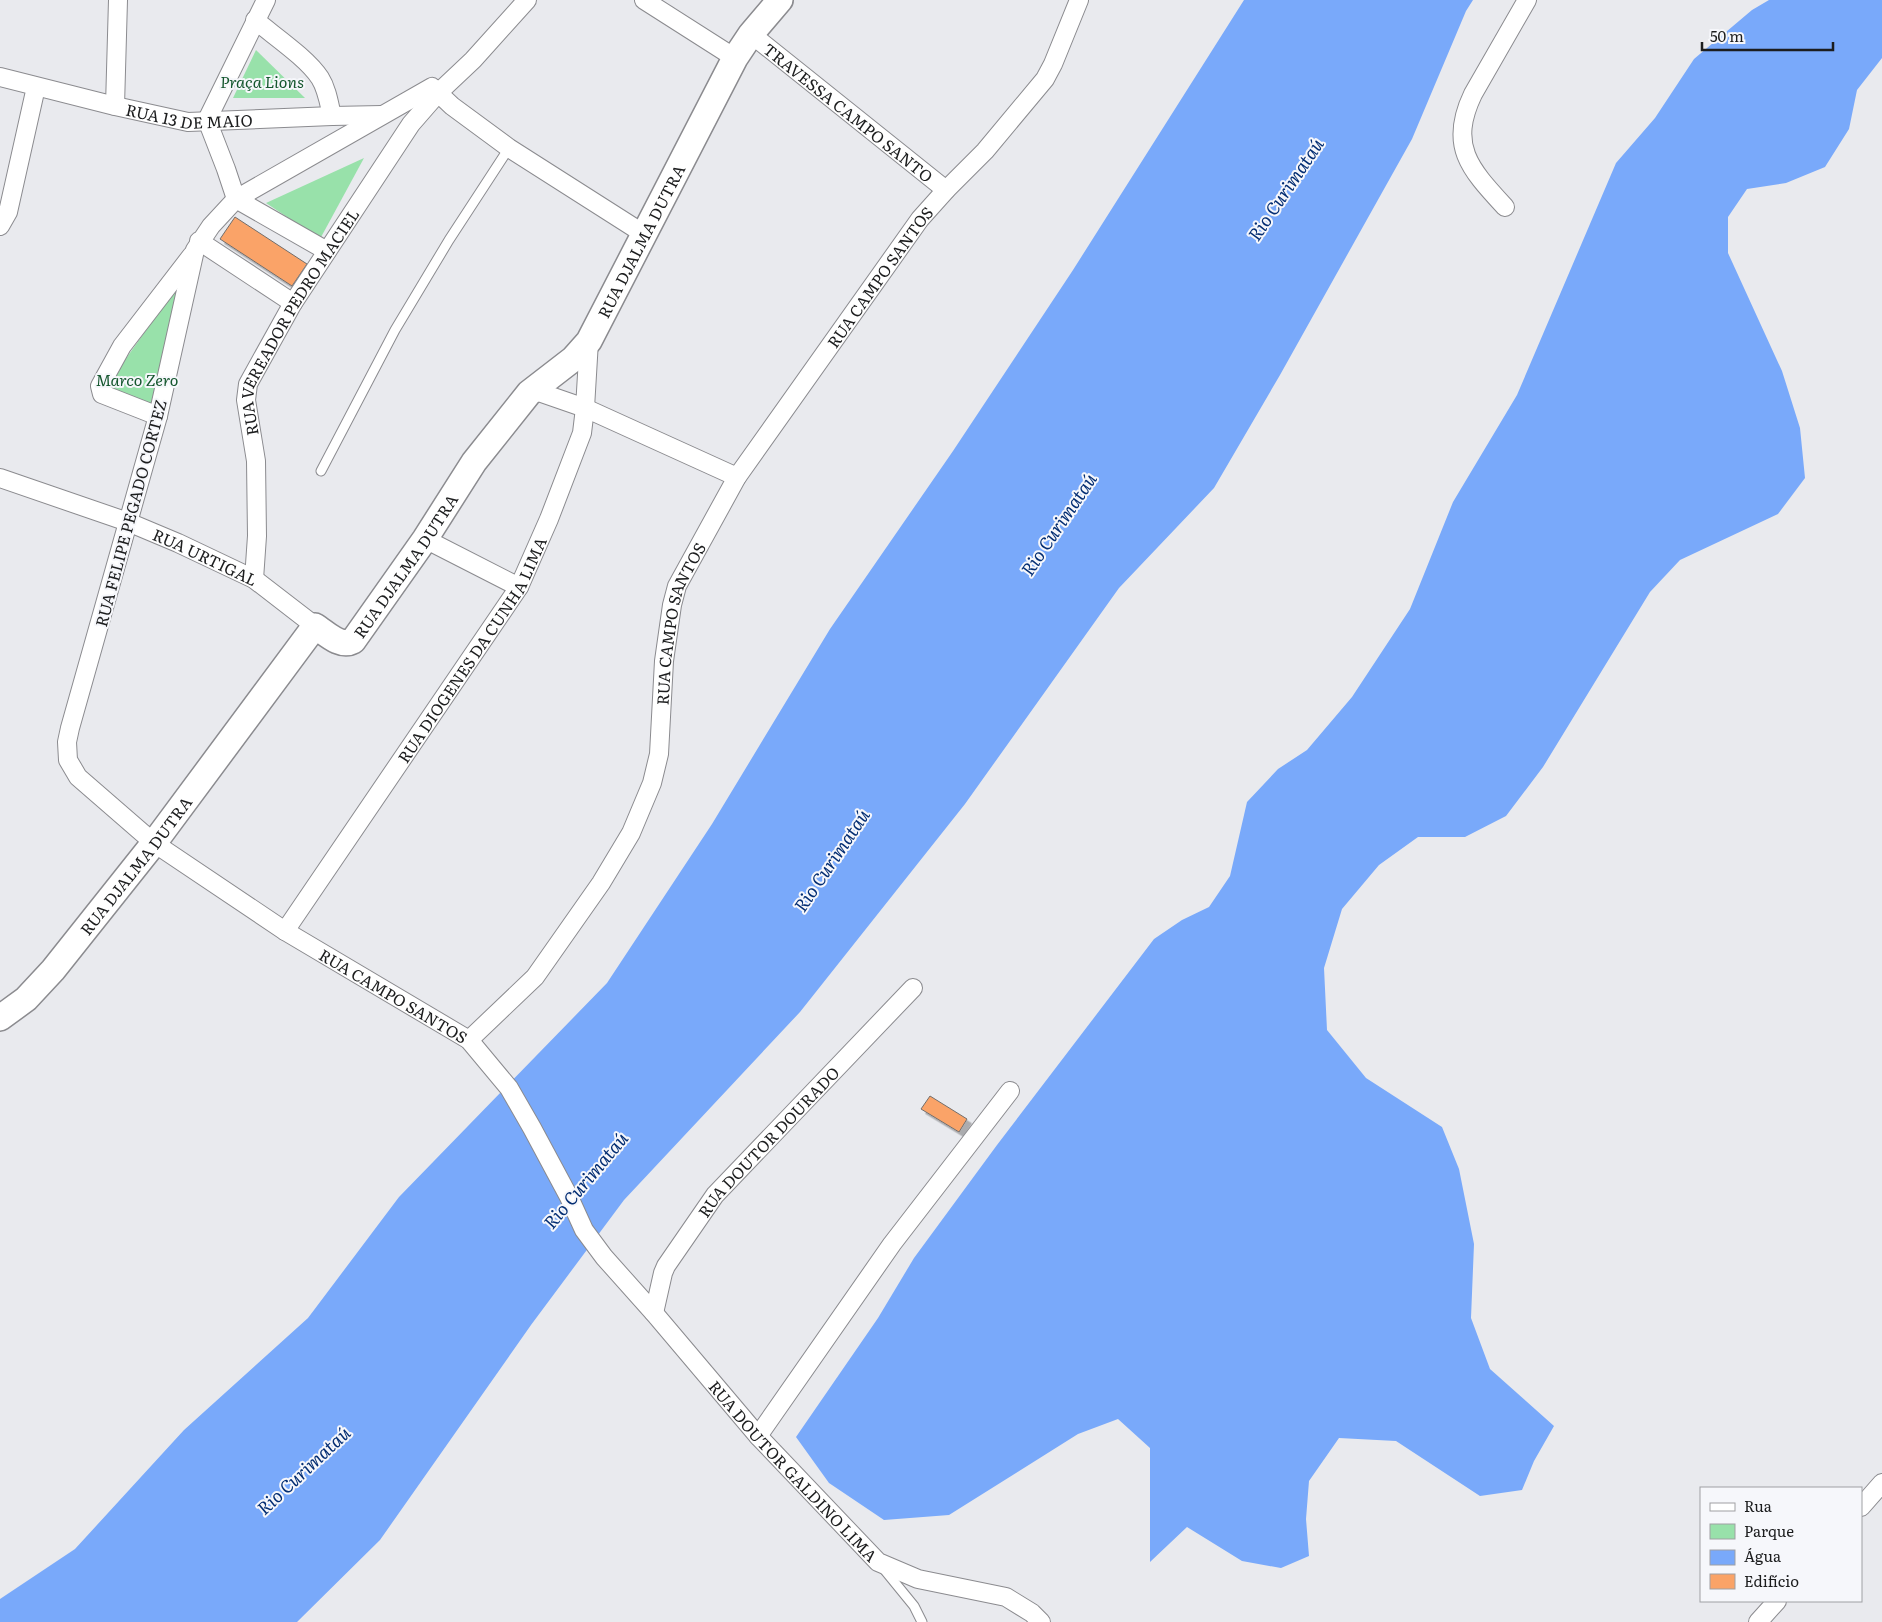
<svg xmlns="http://www.w3.org/2000/svg" width="1882" height="1622" viewBox="0 0 1882 1622" font-family="Literata,serif">
  <style>
    .green { fill: #98e1aa }
    .water { fill: #79a9fa }
    .building { fill: #faa367; stroke: #726e6c; filter: url(#shadow) }
    .lines { fill: none; stroke-linecap: round; stroke-linejoin: round }
    .lane-casing { stroke: #8b8b8f; stroke-width: 11 }
    .street-casing { stroke: #8b8b8f; stroke-width: 20 }
    .secondary-casing { stroke: #8b8b8f; stroke-width: 28 }
    .lane { stroke: #fff; stroke-width: 9 }
    .street { stroke: #fff; stroke-width: 18 }
    .secondary { stroke: #fff; stroke-width: 25 }
    .labels { text-anchor: middle; dominant-baseline: central; stroke-width: 4; stroke-linejoin: round; paint-order: stroke }
    .park-label { font-size: 16px; font-style: italic; fill: #15572e; stroke: #f6f7fb }
    .street-label { font-size: 16px; fill: #1c1d1e; stroke: #f6f7fb }
    .water-label { font-size: 18px; font-style: italic; fill: #042e73; stroke: #f6f7fb }
  </style>
  <defs>
    <filter id="shadow"><feDropShadow dx="4.5" dy="4.5" stdDeviation="0" flood-color="#0004"/></filter>
  </defs>
  <rect width="100%" height="100%" fill="#e9eaee"/>
  <g class="green">
    <polygon points="256,50 305,98 233,98"/>
    <polygon points="364,158 320,239 266,203"/>
    <polygon points="186,274 149,410 105,388"/>
  </g>
  <g class="water">
    <polygon points="1244,0 1473,0 1466,11 1412,139 1280,375 1214,488 1119,588 965,804 800,1012 624,1200 531,1325 380,1540 297,1622 0,1622 0,1599 75,1549 184,1430 308,1318 399,1197 607,983 712,824 830,629 953,451 1073,270"/>
    <polygon points="1769,0 1882,0 1882,58 1857,90 1849,129 1825,167 1786,183 1747,189 1728,217 1728,253 1782,371 1800,428 1805,478 1778,514 1680,560 1650,592 1543,767 1506,816 1465,837 1418,837 1379,865 1342,909 1324,968 1327,1030 1366,1078 1442,1127 1459,1169 1474,1244 1471,1318 1490,1369 1554,1426 1534,1461 1522,1490 1480,1496 1396,1441 1339,1438 1309,1481 1306,1519 1309,1556 1281,1568 1242,1561 1187,1527 1150,1562 1150,1448 1118,1419 1078,1434 949,1515 884,1520 829,1483 796,1437 878,1318 914,1258 997,1145 1154,939 1182,920 1209,907 1230,876 1247,802 1278,769 1307,750 1352,697 1410,609 1453,502 1517,395 1616,163 1655,118 1694,59 1752,10"/>
  </g>
  <g class="building">
    <polygon points="235,217 307,264 292,286 220,239"/>
    <polygon points="930,1096 967,1119 959,1132 921,1109"/>
  </g>
  <g class="lines">
    <g class="lane-casing">
      <g id="lane">
        <polyline points="321,471 395,330 449,240 509,148"/>
        <polyline points="883,1568 914,1606 922,1622"/>
      </g>
    </g>
    <g class="street-casing">
      <g id="street">
        <polyline points="266,0 207,120 226,169 236,199 327,251"/>
        <polyline points="644,0 735,58"/>
        <path d="M255 20C274 36 307 58 320 78 327 89 329 103 332 116"/>
        <path id="s1" d="M751 34 946 190"/>
        <path id="s2" d="M0 77 115 106 188 122 332 116 382 115"/>
        <polyline points="115,106 118,0"/>
        <path d="M1505 207C1470 169 1448 146 1473 94L1527 0"/>
        <polyline points="0,226 8,212 36,87"/>
        <path id="s3" d="M644 234 509 148 452 106 432 87 236 199 211 226 195 250 158 416 70 728 67 742 68 760 78 777 154 843 285 931 469 1040 509 1088 532 1128 569 1197 584 1230 604 1257 654 1313 758 1436 878 1562 918 1579 1006 1597 1032 1613 1041 1622"/>
        <polyline points="199,241 293,303"/>
        <polyline points="533,390 585,408 737,477"/>
        <polyline points="158,416 102,394 100,386 122,346 192,255"/>
        <path id="s4" d="M0 478 128 522 178 543 254 579 315 626"/>
        <polyline points="425,539 519,587"/>
        <path id="s5" d="M254 579 257 536 256 461 246 400 248 384 293 303 411 124 438 93 473 60 527 0"/>
        <path id="s6" d="M285 931 519 587 549 519 582 433 585 408 589 341"/>
        <path id="s7" d="M469 1040 535 977 601 883 631 833 652 783 659 754 664 661 672 605 677 586 737 477 920 219 946 190 985 151 1045 79 1053 64 1079 0"/>
        <path id="s8" d="M654 1313 663 1273 666 1266 715 1195 913 988"/>
        <polyline points="758,1436 892,1244 1010,1091"/>
        <polyline points="1861,1507 1882,1483"/>
        <polyline points="1758,1622 1777,1601"/>
      </g>
    </g>
    <g class="secondary-casing">
      <g id="secondary">
        <path id="s9" d="M0 1018 26 999 53 970 154 843 315 626C326 633 340 648 353 641L425 539 474 462 529 393 573 359 589 341 735 58 751 34 780 0"/>
      </g>
    </g>
    <use href="#lane" class="lane"/>
    <use href="#street" class="street"/>
    <use href="#secondary" class="secondary"/>
  </g>
  <g class="labels">
    <g class="park-label">
      <text x="262" y="81">Praça Lions</text>
      <text x="137" y="379">Marco Zero</text>
    </g>
    <g class="street-label">
      <text stroke="none"><textPath href="#s2" startOffset="194">RUA 13 DE MAIO</textPath></text>
      <text stroke="none"><textPath href="#s1" startOffset="125">TRAVESSA CAMPO SANTO</textPath></text>
      <text stroke="none"><textPath href="#s9" startOffset="1044">RUA DJALMA DUTRA</textPath></text>
      <text stroke="none"><textPath href="#s7" startOffset="888">RUA CAMPO SANTOS</textPath></text>
      <text stroke="none"><textPath href="#s5" startOffset="272">RUA VEREADOR PEDRO MACIEL</textPath></text>
      <text transform="translate(130 513) rotate(-75)">RUA FELIPE PEGADO CORTEZ</text>
      <text stroke="none"><textPath href="#s4" startOffset="220">RUA URTIGAL</textPath></text>
      <text stroke="none"><textPath href="#s9" startOffset="639">RUA DJALMA DUTRA</textPath></text>
      <text stroke="none"><textPath href="#s7" startOffset="482">RUA CAMPO SANTOS</textPath></text>
      <text stroke="none"><textPath href="#s6" startOffset="338">RUA DIOGENES DA CUNHA LIMA</textPath></text>
      <text stroke="none"><textPath href="#s9" startOffset="205">RUA DJALMA DUTRA</textPath></text>
      <text stroke="none"><textPath href="#s3" startOffset="1481">RUA CAMPO SANTOS</textPath></text>
      <text stroke="none"><textPath href="#s8" startOffset="210">RUA DOUTOR DOURADO</textPath></text>
      <text stroke="none"><textPath href="#s3" startOffset="2111">RUA DOUTOR GALDINO LIMA</textPath></text>
    </g>
    <g class="water-label">
      <text transform="translate(1285 189) rotate(-56)">Rio Curimataú</text>
      <text transform="translate(1058 524) rotate(-56)">Rio Curimataú</text>
      <text transform="translate(831 860) rotate(-56)">Rio Curimataú</text>
      <text transform="translate(585 1180) rotate(-50)">Rio Curimataú</text>
      <text transform="translate(303 1470) rotate(-43)">Rio Curimataú</text>
    </g>
  </g>
  <rect x="1700" y="1487" width="162" height="115" fill="#f6f7fb" stroke="#9fa0a3"/>
  <rect x="1710" y="1503" width="25" height="8" fill="#ffffff" stroke="#9fa0a3"/>
  <text x="1744" y="1512" font-size="15" fill="#1c1d1e">Rua</text>
  <rect x="1710" y="1524" width="25" height="15" fill="#98e1aa" stroke="#9fa0a3"/>
  <text x="1744" y="1537" font-size="15" fill="#1c1d1e">Parque</text>
  <rect x="1710" y="1550" width="25" height="15" fill="#79a9fa" stroke="#9fa0a3"/>
  <text x="1744" y="1562" font-size="15" fill="#1c1d1e">Água</text>
  <rect x="1710" y="1574" width="25" height="15" fill="#faa367" stroke="#9fa0a3"/>
  <text x="1744" y="1587" font-size="15" fill="#1c1d1e">Edifício</text>
  <path d="M1702 42v8h131v-8" fill="none" stroke="#1c1d1e" stroke-width="2.5"/>
  <text x="1710" y="42" font-size="15" fill="#1c1d1e" stroke="#f6f7fb" stroke-width="4" paint-order="stroke">50 m</text>
</svg>
